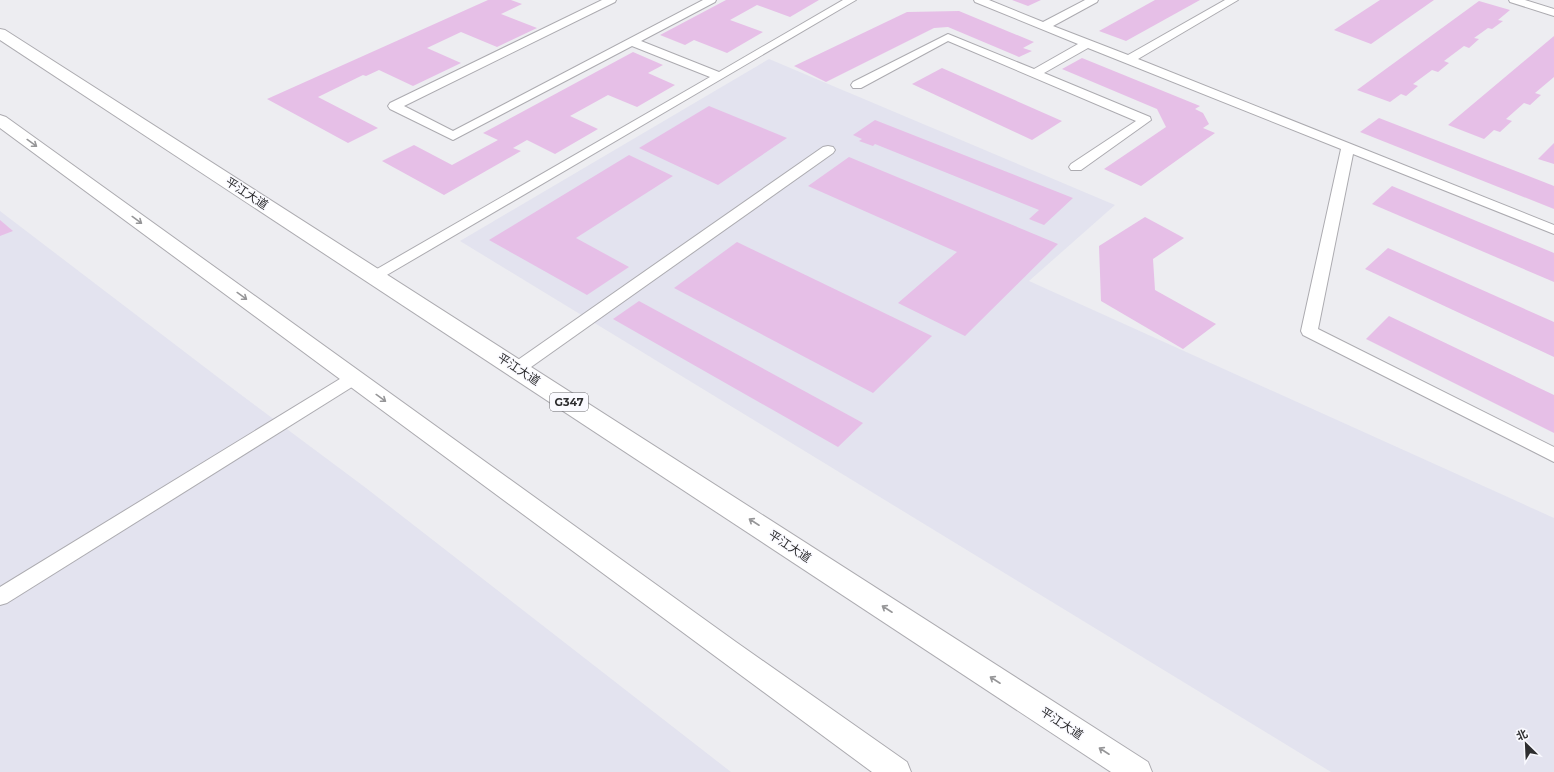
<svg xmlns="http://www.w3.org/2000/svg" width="1554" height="772" viewBox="0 0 1554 772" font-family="Montserrat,'Noto Sans SC',sans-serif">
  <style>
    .built { fill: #e3e3ef }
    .building { fill: #e6bfe7 }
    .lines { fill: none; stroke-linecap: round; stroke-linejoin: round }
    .service-casing { stroke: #acabb0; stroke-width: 2 }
    .trunk-casing { stroke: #acabb0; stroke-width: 2 }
    .service { fill: #fff; fill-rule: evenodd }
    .trunk { fill: #fff; fill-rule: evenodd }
    .oneway { stroke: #969698 }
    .labels { text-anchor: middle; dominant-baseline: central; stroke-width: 3; stroke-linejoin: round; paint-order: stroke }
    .shield { fill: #fafaff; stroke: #6b6b6e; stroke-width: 1 }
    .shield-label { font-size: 11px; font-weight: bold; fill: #2e2e30 }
    .street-label { font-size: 12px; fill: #2e2e30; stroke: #fafaff }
  </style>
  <rect width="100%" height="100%" fill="#ededf1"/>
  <g class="built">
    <polygon points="769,59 1115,205 1029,281 1554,518 1554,772 1331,772 460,241"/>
    <polygon points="0,211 232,388 366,488 731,772 0,772"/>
  </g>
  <g class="building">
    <polygon points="488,0 511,0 522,4 501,14 537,28 497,47 461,32 427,48 461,63 413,86 379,70 366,76 363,75 318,97 378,128 348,143 267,99"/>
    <polygon points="726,0 819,0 790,17 757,5 730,20 763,32 727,53 694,40 685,45 660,35"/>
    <polygon points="1012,0 1041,0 1028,6"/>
    <polygon points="1155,0 1200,0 1126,41 1099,31"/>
    <polygon points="1380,0 1434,0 1371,44 1334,30"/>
    <polygon points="1479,1 1510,10 1498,20 1503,21 1492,29 1488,28 1474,38 1479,39 1469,48 1464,46 1444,61 1449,63 1438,72 1432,70 1413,84 1418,86 1406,96 1401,94 1390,102 1357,90"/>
    <polygon points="959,11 1034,42 1023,48 1032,51 1019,57 948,27 934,28 826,82 794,66 907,12"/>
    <polygon points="1554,36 1554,77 1535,93 1541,95 1530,105 1524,103 1506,119 1512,121 1500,132 1494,130 1484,139 1448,125"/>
    <polygon points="633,52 663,65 648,73 675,85 637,107 608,95 570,116 598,129 555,154 527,140 513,148 521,151 444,195 382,161 414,145 452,165 498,140 483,133"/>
    <polygon points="1082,58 1200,106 1195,109 1203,113 1209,124 1203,128 1215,133 1141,186 1104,169 1166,127 1157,109 1062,69"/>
    <polygon points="942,68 1062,121 1032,140 912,84"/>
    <polygon points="709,106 787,138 718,185 639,148"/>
    <polygon points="1379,118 1554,186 1554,209 1360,132"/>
    <polygon points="875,120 1073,198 1044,225 1029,219 1039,210 875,144 873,146 859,141 862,139 853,135"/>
    <polygon points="1554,143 1554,164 1538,159"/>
    <polygon points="629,155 673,176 576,238 629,267 587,295 489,240"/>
    <polygon points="849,157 1058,244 965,336 898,303 957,252 808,186"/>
    <polygon points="1392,186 1554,253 1554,282 1372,204"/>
    <polygon points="1145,217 1184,238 1153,259 1155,290 1216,324 1183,349 1101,301 1099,246"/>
    <polygon points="0,220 13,231 0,236"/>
    <polygon points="737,242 932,336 873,393 674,288"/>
    <polygon points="1388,248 1554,322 1554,357 1365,269"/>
    <polygon points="639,301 863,423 838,447 613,319"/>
    <polygon points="1389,316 1554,395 1554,433 1366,339"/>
  </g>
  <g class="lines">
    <g class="service-casing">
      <g id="service">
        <polygon points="602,0 616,0 615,2 404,106 453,131 703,0 716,0 715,2 641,41 719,72 843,0 856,0 380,279 375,281 370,279 367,276 370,273 710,77 632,46 453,140 390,109 388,106 390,103"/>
        <polygon points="974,0 989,0 1043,22 1085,0 1098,0 1097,2 1053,26 1128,55 1225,0 1238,0 1138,59 1554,225 1554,234 1353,154 1318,329 1554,447 1554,462 1303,335 1301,331 1341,149 1088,48 1044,73 1150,117 1151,120 1081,170 1071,170 1069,167 1071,164 1136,121 948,41 861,88 853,88 851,85 853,82 948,34 1034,69 1078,44 975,2"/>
        <polygon points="1509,0 1525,0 1554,9 1554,16 1510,2"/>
        <polygon points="828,146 833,147 835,150 833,153 524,372 518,374 512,372 510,368 512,364 823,147"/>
        <polygon points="354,372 360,374 362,378 360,382 7,603 0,605 0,587 348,374"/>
      </g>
    </g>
    <g class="trunk-casing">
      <g id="trunk">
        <polygon points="0,29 5,30 1148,762 1152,772 1111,772 0,40"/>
        <polygon points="0,115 6,117 736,642 907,762 911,772 872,772 0,128"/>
      </g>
    </g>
    <use href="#service" class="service"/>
    <use href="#trunk" class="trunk"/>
  </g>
  <defs><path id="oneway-shaft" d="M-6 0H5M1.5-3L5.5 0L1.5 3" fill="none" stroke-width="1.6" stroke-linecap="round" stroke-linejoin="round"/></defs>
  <g class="oneway">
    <use href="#oneway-shaft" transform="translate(32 143) rotate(36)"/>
    <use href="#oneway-shaft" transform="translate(137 220) rotate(36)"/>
    <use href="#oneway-shaft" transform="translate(242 296) rotate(36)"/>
    <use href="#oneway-shaft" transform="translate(381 398) rotate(36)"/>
    <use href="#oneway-shaft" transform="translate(754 522) rotate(-147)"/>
    <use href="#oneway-shaft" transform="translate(887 609) rotate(-147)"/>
    <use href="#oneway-shaft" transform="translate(995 680) rotate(-147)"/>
    <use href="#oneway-shaft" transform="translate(1104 751) rotate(-147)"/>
  </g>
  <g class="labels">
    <rect class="shield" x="550" y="393" width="38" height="18" rx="3"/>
    <g class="shield-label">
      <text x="569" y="402">G347</text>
    </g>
    <g class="street-label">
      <text transform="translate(247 193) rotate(33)">平江大道</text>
      <text transform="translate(519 369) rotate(33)">平江大道</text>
      <text transform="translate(790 546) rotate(33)">平江大道</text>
      <text transform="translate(1062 723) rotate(33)">平江大道</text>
    </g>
  </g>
  <g transform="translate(1526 744) rotate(336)" stroke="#fafaff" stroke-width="3" paint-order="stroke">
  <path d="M0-3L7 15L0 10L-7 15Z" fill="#2e2e30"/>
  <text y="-6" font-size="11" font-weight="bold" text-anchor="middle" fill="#2e2e30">北</text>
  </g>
</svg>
